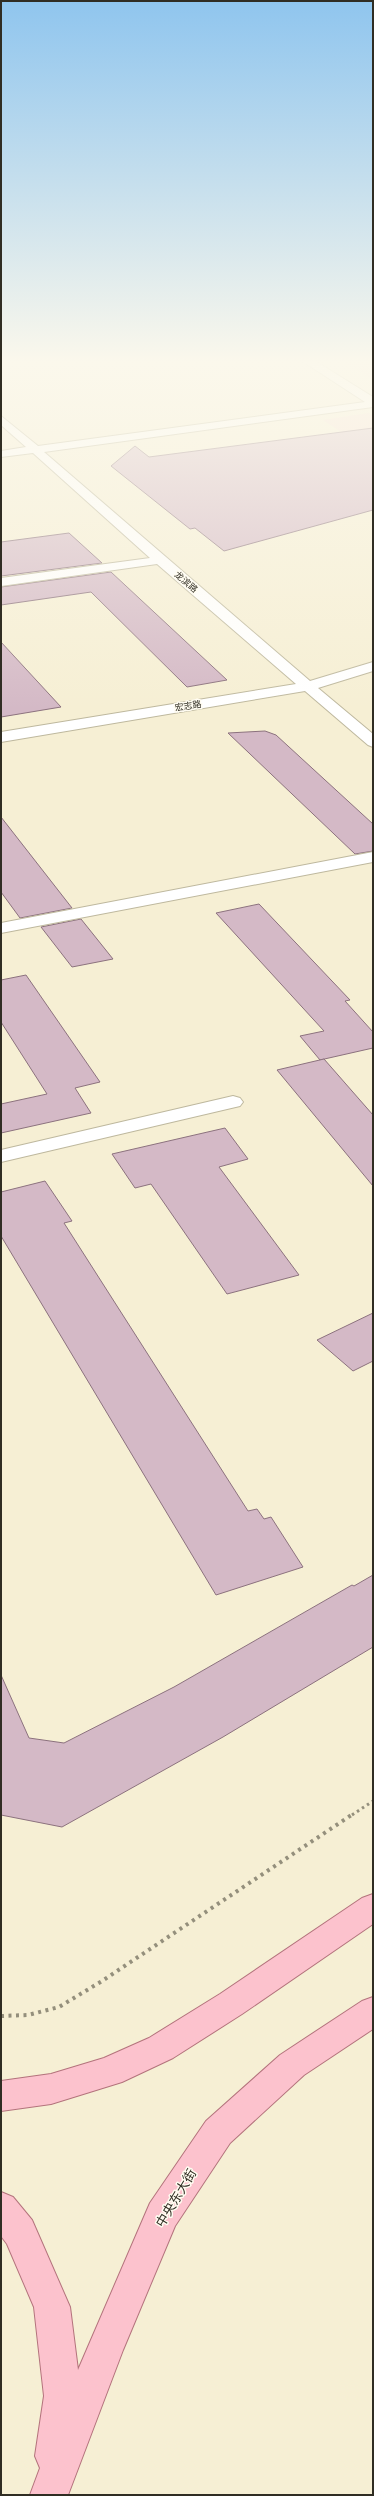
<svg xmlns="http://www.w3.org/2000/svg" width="374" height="2496" viewBox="0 0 374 2496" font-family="'Work Sans','Noto Sans SC',sans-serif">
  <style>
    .education { fill: #f7dfd5 }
    .building { fill: #d4b9c6; stroke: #8c727e }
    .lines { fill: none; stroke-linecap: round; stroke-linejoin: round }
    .minor-casing { stroke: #beb89e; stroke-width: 2 }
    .major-casing { stroke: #b3737c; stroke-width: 2 }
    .path-far1 { stroke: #948f7c; stroke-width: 3; stroke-dasharray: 2.5 3.5; stroke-linecap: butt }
    .path { stroke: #948f7c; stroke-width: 4; stroke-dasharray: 3 4.5; stroke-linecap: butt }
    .minor { fill: #fff; fill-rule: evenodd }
    .major { fill: #fcc2cd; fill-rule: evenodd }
    .labels { text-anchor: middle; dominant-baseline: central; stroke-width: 3; stroke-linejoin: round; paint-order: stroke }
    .far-street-label { font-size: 9px; fill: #302d23; stroke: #fffcf1 }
    .near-street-label { font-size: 13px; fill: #302d23; stroke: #fffcf1 }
  </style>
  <rect width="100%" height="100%" fill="#f6efd4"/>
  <g class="education">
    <polygon points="340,359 373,359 373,380"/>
    <polygon points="368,413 373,415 373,453 323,420"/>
  </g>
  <g class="building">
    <polygon points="373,428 373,510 224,551 195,528 190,529 111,466 135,446 149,457"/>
    <polygon points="69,533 102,563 1,576 1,542"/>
    <polygon points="111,572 227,680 187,687 91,592 1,605 1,587"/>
    <polygon points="1,642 61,707 1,717"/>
    <polygon points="265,731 276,735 373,824 373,851 355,854 228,733"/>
    <polygon points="1,817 72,908 20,918 1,892"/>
    <polygon points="259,904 350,1000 345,1001 373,1032 373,1048 320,1060 300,1036 324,1031 216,913"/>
    <polygon points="81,919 113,959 72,967 41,927"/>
    <polygon points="26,975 100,1082 75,1088 91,1113 1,1133 1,1104 47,1094 1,1022 1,980"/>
    <polygon points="324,1059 373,1115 373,1186 277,1070"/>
    <polygon points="225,1128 248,1159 219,1167 299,1275 227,1294 151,1184 135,1188 112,1154"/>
    <polygon points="45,1181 72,1221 64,1223 248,1511 257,1509 264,1519 271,1517 303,1567 216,1595 1,1236 1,1192"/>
    <polygon points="373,1313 373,1361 353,1371 317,1340"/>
    <polygon points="373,1575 373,1647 223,1737 62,1827 1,1815 1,1675 29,1738 64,1743 174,1687 352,1585 354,1586"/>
  </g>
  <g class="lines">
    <g class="minor-casing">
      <g id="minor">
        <polygon points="299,359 312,359 373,397 373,407 44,452 310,681 373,662 373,671 318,688 373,734 373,747 368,745 305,691 1,742 1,732 296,684 157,564 1,586 1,578 150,558 33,453 1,457 1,451 26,447 1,425 1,416 38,446 365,402"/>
        <polygon points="373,852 373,862 1,933 1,923"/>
        <polygon points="233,1096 240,1098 243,1102 240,1106 1,1162 1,1150"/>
      </g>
    </g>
    <g class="major-casing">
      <g id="major">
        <polygon points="373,1894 373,1924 242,2014 173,2058 122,2082 51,2104 1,2111 1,2081 51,2074 104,2058 149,2038 220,1994 362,1898"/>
        <polygon points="373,1997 373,2029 304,2075 230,2143 175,2226 123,2350 68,2495 30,2495 40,2468 35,2456 44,2396 34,2307 7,2244 1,2236 1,2192 13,2197 32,2220 70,2307 78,2370 150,2203 206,2121 280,2055 362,2001"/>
      </g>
    </g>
    <polyline class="path-far1" points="352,1815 373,1801"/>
    <polyline class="path" points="1,2016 28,2015 59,2007 102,1981 353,1814"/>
    <use href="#minor" class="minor"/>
    <use href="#major" class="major"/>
  </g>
  <linearGradient id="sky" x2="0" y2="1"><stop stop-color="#8fc5ee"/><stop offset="0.51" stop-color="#fbf8ec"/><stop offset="1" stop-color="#fbf8ec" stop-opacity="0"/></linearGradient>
  <rect width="374" height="709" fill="url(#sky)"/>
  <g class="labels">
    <g class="far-street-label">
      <text transform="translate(186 582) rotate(40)">龙滨路</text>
      <text transform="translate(188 706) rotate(-9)">宏志路</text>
    </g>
    <g class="near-street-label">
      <text transform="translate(176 2198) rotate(-59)">中央东大街</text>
    </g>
  </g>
  <rect width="374" height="2496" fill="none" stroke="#302d23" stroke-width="4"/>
</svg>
